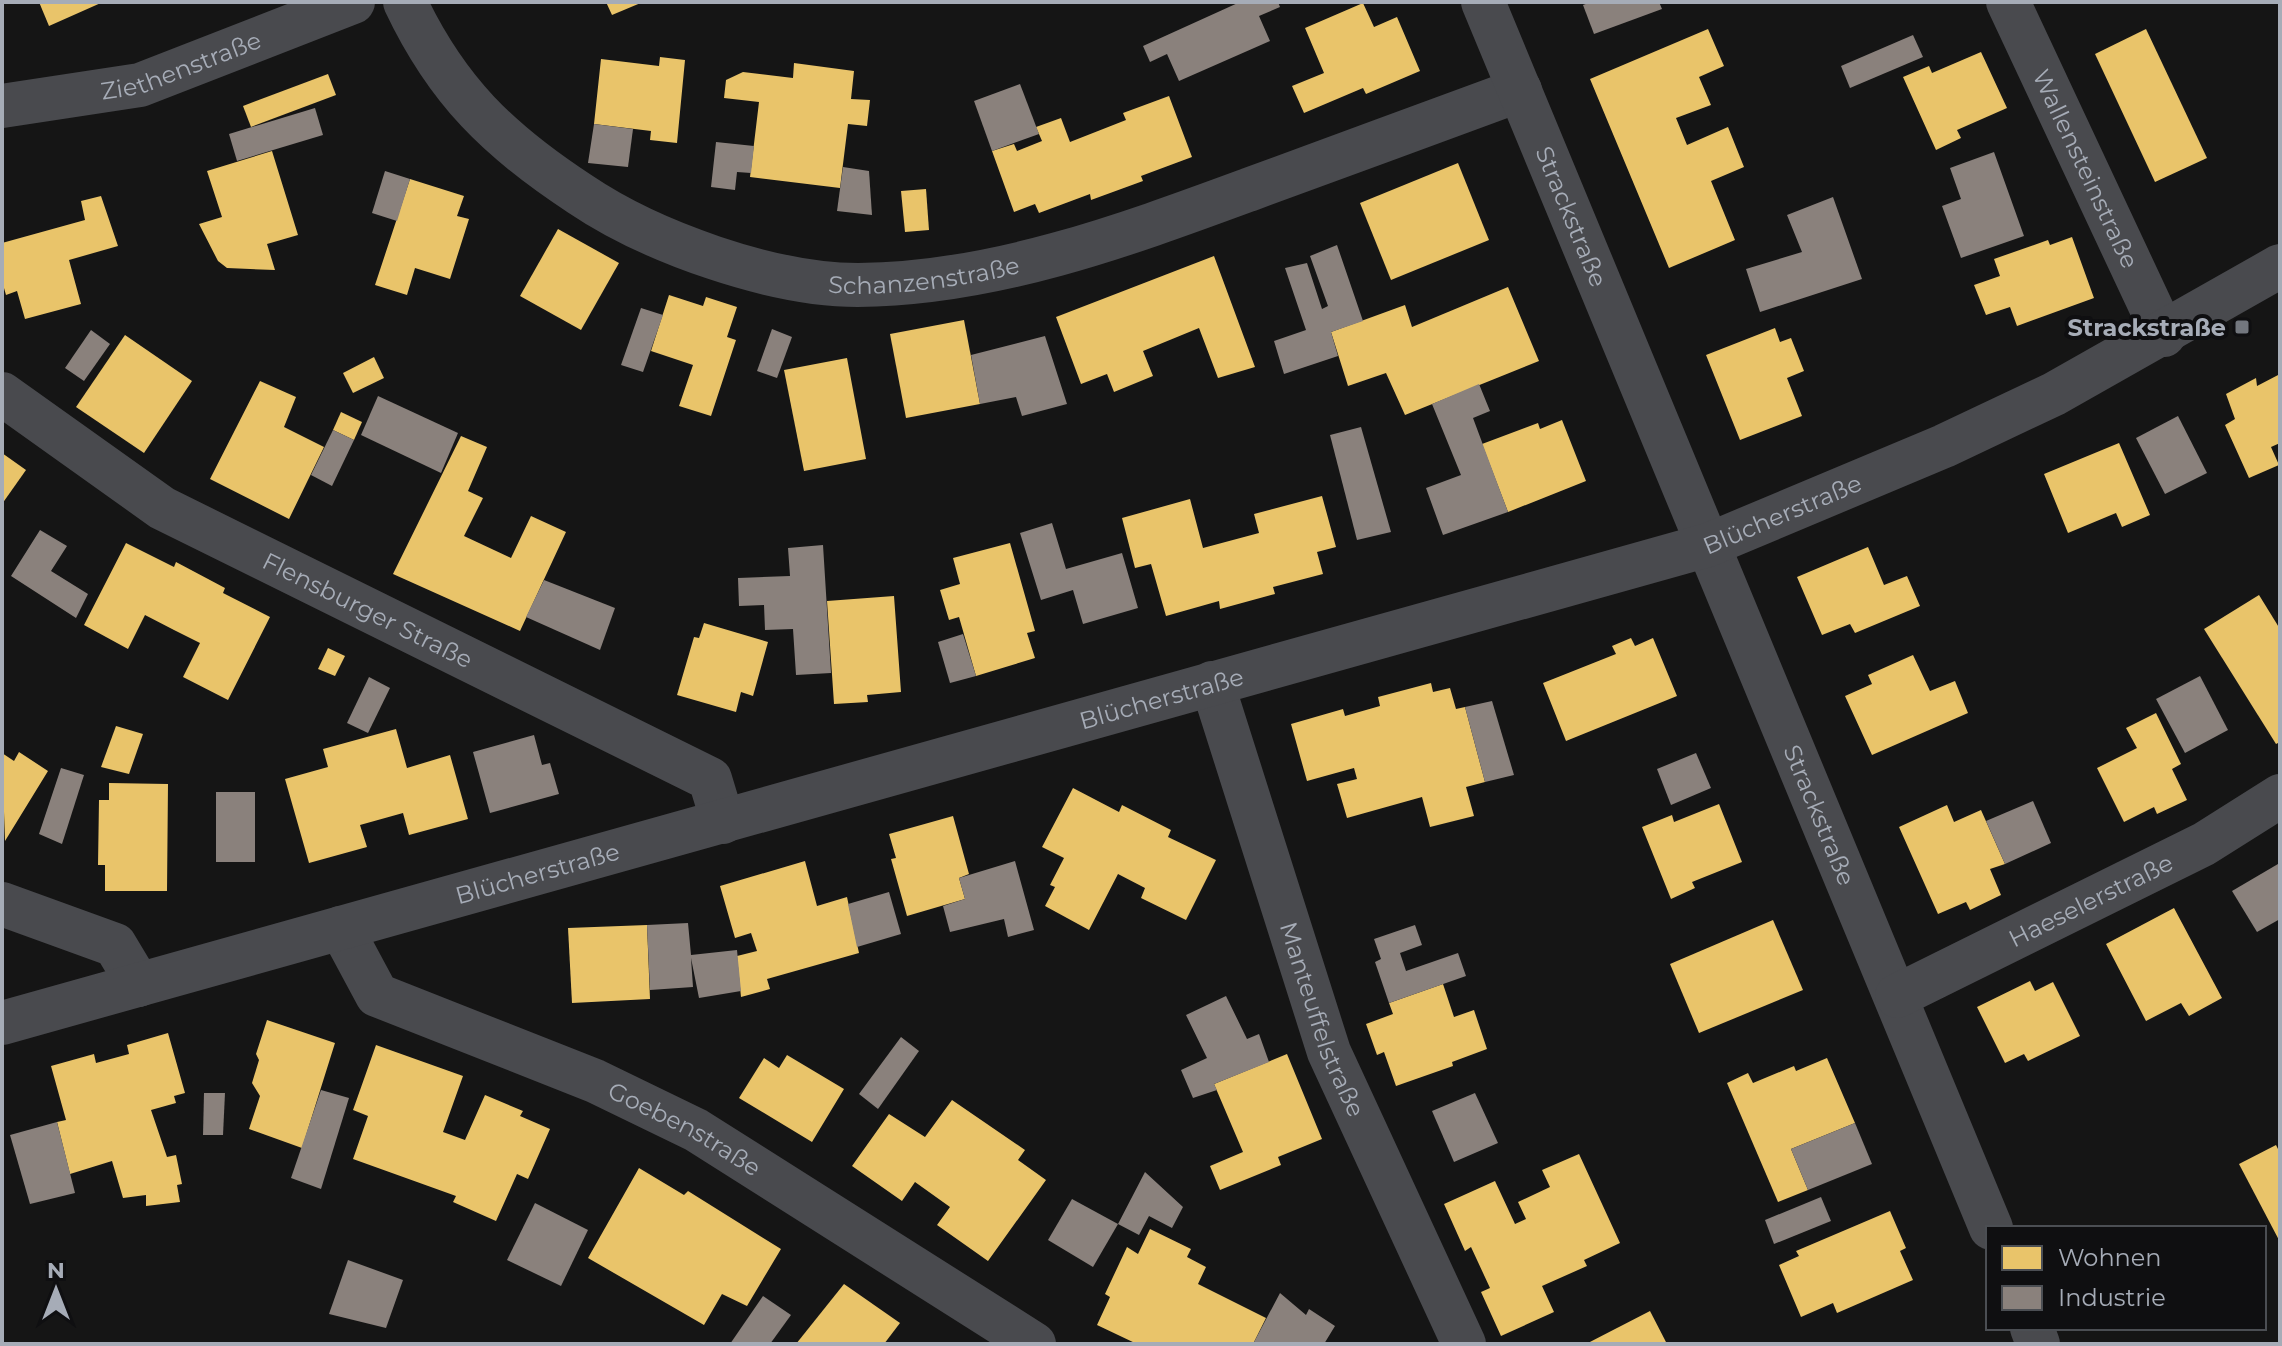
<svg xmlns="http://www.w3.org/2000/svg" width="2282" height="1346" viewBox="0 0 2282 1346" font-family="Montserrat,sans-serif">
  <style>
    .homes { fill: #e9c46a }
    .industry { fill: #8a817c }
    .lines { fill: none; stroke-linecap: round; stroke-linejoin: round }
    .minor { stroke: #494a4e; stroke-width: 44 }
    .poi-dot { fill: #73777e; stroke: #0f0f11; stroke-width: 3 }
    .labels { text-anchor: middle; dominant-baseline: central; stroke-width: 8; stroke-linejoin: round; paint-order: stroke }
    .street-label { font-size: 24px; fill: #a6acb7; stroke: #0f0f11 }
    .poi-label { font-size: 24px; font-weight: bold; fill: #a6acb7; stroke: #0f0f11; text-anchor: end }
  </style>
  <rect width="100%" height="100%" fill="#151515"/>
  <g class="homes">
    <polygon points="39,2 103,2 49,26"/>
    <polygon points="606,2 643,2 612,15"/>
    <polygon points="1363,3 1374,27 1397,17 1420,71 1366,94 1363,88 1304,113 1292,86 1324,73 1305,28"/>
    <polygon points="1708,29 1724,66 1699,77 1711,105 1676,118 1687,145 1728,127 1744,167 1711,181 1735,240 1669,268 1590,79"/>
    <polygon points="2146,29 2207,158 2155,182 2095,54"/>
    <polygon points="1981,52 2007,108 1957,130 1961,138 1936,150 1903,77 1929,66 1932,73"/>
    <polygon points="660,57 685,60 677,143 650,140 651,131 594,124 601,59 659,66"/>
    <polygon points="794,63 854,71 851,99 870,100 867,126 848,124 840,188 750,177 759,102 724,98 726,80 743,72 793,78"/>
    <polygon points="328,74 336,95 251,127 243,106"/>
    <polygon points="1169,96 1192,157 1141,176 1143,181 1091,200 1090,194 1039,213 1035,204 1014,212 992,151 1014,144 1017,151 1042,141 1036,127 1061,118 1070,142 1126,120 1123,113"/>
    <polygon points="272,151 298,235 267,244 275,270 227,268 218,261 199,224 222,217 207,171"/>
    <polygon points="1458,163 1489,240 1391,280 1360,203"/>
    <polygon points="410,179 464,196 457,216 469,219 450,279 415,268 407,295 375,285"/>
    <polygon points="926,189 929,230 905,232 901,191"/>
    <polygon points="101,196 118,246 69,260 81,304 25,319 17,291 6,295 2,281 2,243 85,220 81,201"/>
    <polygon points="558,229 619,263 581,330 520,296"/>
    <polygon points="2072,237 2094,298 2017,326 2010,307 1986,315 1974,285 2000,276 1994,259 2048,240 2050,245"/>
    <polygon points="1214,256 1255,367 1218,378 1199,328 1143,351 1153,376 1114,392 1107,374 1081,384 1056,317"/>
    <polygon points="1508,287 1539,361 1405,415 1386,373 1348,386 1331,332 1405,305 1412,327"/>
    <polygon points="669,295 703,306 706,297 737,307 727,337 736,340 711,416 679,406 693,365 651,351"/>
    <polygon points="964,320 980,404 906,418 890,334"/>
    <polygon points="1775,328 1780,342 1791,338 1804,371 1787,378 1802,416 1740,440 1706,355"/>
    <polygon points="125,335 192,381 144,453 76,407"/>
    <polygon points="374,357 384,378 353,393 343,373"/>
    <polygon points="847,358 866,459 804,471 784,370"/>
    <polygon points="2280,374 2280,443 2271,447 2279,465 2249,478 2225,425 2235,419 2226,394 2256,378 2257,386"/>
    <polygon points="260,381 296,397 284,427 324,447 289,519 210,479"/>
    <polygon points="341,412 362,422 354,440 333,430"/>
    <polygon points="1562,420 1586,481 1508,512 1482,444 1538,423 1540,429"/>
    <polygon points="461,436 487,447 468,491 483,498 464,536 511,558 531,516 566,532 520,631 393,574"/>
    <polygon points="2119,443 2150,515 2122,527 2116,513 2068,533 2044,474"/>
    <polygon points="2,453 26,470 2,504"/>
    <polygon points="1322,496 1336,547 1317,552 1323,574 1273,587 1275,594 1220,609 1219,601 1166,616 1151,564 1135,568 1122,518 1190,499 1203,548 1259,533 1254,514"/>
    <polygon points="126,543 174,567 176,562 225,588 223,593 270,617 228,700 183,677 200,643 174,630 145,615 128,649 84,625"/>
    <polygon points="1010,543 1035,631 1027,633 1035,658 976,676 959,617 949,620 940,590 960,584 953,558"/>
    <polygon points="1868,547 1884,585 1907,576 1920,606 1855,633 1850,624 1822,635 1797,577"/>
    <polygon points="2259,595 2280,629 2280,742 2276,744 2204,629"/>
    <polygon points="894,596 901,692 867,695 868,702 834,704 827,601"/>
    <polygon points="704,623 768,642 753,696 741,692 736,712 677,695 694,637 699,638"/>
    <polygon points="1631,638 1635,646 1653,638 1677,696 1566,741 1543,683 1616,654 1612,646"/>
    <polygon points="328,648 345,656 335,676 318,669"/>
    <polygon points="1913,655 1930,691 1955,681 1968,713 1872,755 1845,696 1872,684 1868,675"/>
    <polygon points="1431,683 1433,692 1450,688 1456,709 1465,707 1485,782 1466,787 1474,816 1430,827 1422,797 1347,818 1337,784 1357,779 1354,768 1307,781 1291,724 1343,709 1345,716 1380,706 1378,697"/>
    <polygon points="2156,713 2181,764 2172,769 2187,800 2157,814 2154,807 2124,822 2097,768 2137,748 2126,728"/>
    <polygon points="116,726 143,734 129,774 101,767"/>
    <polygon points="396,729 407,768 450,755 468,819 409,835 403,813 360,825 367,847 309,863 285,779 328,767 323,749"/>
    <polygon points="19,752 48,771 5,841 2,753 14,761"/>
    <polygon points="109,783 168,784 167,891 105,891 105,865 98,865 99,800 109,800"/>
    <polygon points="1073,788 1119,812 1122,805 1171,830 1168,837 1216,860 1186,920 1141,898 1145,888 1118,874 1089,930 1045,906 1055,887 1050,885 1064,858 1042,847"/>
    <polygon points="1719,804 1742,862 1692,882 1695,888 1671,899 1642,827 1672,815 1674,822"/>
    <polygon points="1947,805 1954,822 1981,810 2005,864 1990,869 2001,895 1970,910 1966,902 1938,914 1899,827"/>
    <polygon points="953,816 969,874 959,878 965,899 907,916 891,859 896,858 889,834"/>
    <polygon points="805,861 817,906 847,897 859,953 767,979 770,989 741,997 737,956 757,951 751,933 735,938 720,886"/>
    <polygon points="2174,908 2222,998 2189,1016 2181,1003 2146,1021 2106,944"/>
    <polygon points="1773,920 1803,990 1699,1033 1670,964"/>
    <polygon points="647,925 650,999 572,1003 568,928"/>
    <polygon points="2030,981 2035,991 2053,982 2080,1036 2028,1061 2024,1054 2005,1063 1977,1007"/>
    <polygon points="1443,984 1454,1017 1474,1010 1487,1049 1452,1062 1453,1066 1396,1086 1384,1052 1377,1055 1366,1024 1393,1014 1389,1003"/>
    <polygon points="267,1020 335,1043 302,1148 249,1129 260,1096 252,1083 259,1060 256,1054"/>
    <polygon points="168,1033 185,1093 174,1096 176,1103 151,1110 167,1157 176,1155 182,1184 177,1185 180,1202 146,1206 146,1195 123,1198 112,1161 70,1174 57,1122 66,1120 51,1066 94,1054 96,1063 129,1054 127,1045"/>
    <polygon points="376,1045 463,1076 443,1132 465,1140 485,1095 523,1111 520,1116 550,1129 528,1179 517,1174 496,1221 453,1202 456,1196 353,1159 368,1116 353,1110"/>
    <polygon points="1287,1054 1322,1139 1278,1157 1281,1165 1220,1190 1210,1166 1243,1152 1214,1084"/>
    <polygon points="787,1055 844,1089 812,1142 739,1098 764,1058 779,1068"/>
    <polygon points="1827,1058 1855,1123 1791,1149 1808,1190 1778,1202 1727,1083 1748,1073 1753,1083 1794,1066 1796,1071"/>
    <polygon points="952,1100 1025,1150 1018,1160 1046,1180 988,1261 937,1225 950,1207 915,1182 902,1201 852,1166 889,1114 925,1137"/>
    <polygon points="2276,1145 2280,1153 2280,1242 2239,1164"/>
    <polygon points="1579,1154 1620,1243 1584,1260 1587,1266 1542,1286 1554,1312 1501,1336 1481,1292 1490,1288 1471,1247 1465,1251 1444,1204 1495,1181 1515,1224 1526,1219 1518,1202 1550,1187 1542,1170"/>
    <polygon points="639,1168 684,1195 688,1191 781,1249 747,1306 722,1294 704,1325 588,1258"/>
    <polygon points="1890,1211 1906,1248 1900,1251 1913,1280 1837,1313 1833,1303 1801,1317 1779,1265 1799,1256 1796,1251"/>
    <polygon points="1150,1229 1191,1249 1187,1257 1206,1267 1198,1284 1266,1318 1253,1344 1137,1344 1097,1325 1110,1297 1105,1294 1127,1247 1138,1254"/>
    <polygon points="844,1284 900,1323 884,1344 796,1344"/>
    <polygon points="1650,1311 1667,1344 1586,1344"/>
  </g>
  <g class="industry">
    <polygon points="1240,2 1278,2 1280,7 1259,16 1270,41 1179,81 1167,54 1150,62 1143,46"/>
    <polygon points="1591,2 1659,2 1662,9 1594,34 1583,5"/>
    <polygon points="1913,35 1923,57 1850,88 1841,66"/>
    <polygon points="1020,84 1039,134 992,151 974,101"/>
    <polygon points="315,108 323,135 237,161 229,134"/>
    <polygon points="594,124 633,129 628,167 588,163"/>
    <polygon points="716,142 754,146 751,173 737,172 735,190 711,187"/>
    <polygon points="1994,152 2024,236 1961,258 1942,206 1961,199 1950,168"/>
    <polygon points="843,167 869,171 872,215 837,211"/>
    <polygon points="385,171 410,179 397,221 372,213"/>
    <polygon points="1833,197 1862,279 1760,312 1746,269 1802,252 1787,215"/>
    <polygon points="1337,245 1363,321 1331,332 1338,356 1284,374 1274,341 1306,330 1285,268 1307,263 1322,309 1328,306 1310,256"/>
    <polygon points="641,308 663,315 643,372 621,365"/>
    <polygon points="772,329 792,337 777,378 757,371"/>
    <polygon points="91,330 110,344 84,381 65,368"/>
    <polygon points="1045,336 1067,404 1022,416 1016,397 980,404 971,355"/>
    <polygon points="1479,384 1490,411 1473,418 1508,512 1443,535 1426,488 1461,475 1432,404"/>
    <polygon points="378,396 458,433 441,473 361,435"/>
    <polygon points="2178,416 2207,473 2165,494 2136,438"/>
    <polygon points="1361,427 1391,532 1357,540 1330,435"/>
    <polygon points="333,430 354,440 332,486 311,475"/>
    <polygon points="1052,523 1066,569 1122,553 1138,608 1083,624 1073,590 1041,600 1020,533"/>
    <polygon points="40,530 67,546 51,571 88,594 76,618 11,576"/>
    <polygon points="823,545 831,673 796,675 793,629 765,630 764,605 739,606 738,578 790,576 788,548"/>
    <polygon points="544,580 615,608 600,650 526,617"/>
    <polygon points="963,634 976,676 950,683 938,642"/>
    <polygon points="2200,676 2228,730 2185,753 2156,699"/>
    <polygon points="369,677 390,688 368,733 347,723"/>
    <polygon points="1492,701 1514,775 1485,782 1465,707"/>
    <polygon points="534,735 542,765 550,763 559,794 490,813 473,752"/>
    <polygon points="1696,753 1711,788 1671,805 1657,769"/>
    <polygon points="61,768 84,775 62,844 39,834"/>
    <rect x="216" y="792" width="39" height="70"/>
    <polygon points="2033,801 2051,843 2005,864 1986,821"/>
    <polygon points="1015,861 1034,930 1008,937 1004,919 950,932 943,906 965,899 959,878"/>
    <polygon points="2278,864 2280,919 2257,932 2232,891"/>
    <polygon points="889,892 901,934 857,947 848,904"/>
    <polygon points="688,923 691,955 737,950 741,991 699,998 691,958 693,987 650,990 647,925"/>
    <polygon points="1415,925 1422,945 1400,953 1406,971 1458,953 1466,976 1389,1003 1375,962 1381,959 1374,939"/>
    <polygon points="1226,996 1247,1039 1259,1034 1269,1062 1214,1084 1217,1090 1193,1098 1181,1070 1207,1058 1186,1015"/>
    <polygon points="901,1037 919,1051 878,1109 859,1094"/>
    <polygon points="321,1090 349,1098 321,1189 291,1178"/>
    <polygon points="204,1093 225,1093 223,1135 203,1135"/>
    <polygon points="1475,1093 1498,1143 1454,1162 1432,1111"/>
    <polygon points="57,1122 75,1193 30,1204 10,1135"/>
    <polygon points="1855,1123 1872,1164 1808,1190 1791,1149"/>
    <polygon points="1145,1172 1183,1207 1172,1228 1149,1216 1139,1235 1118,1224"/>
    <polygon points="1821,1197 1831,1221 1774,1244 1765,1220"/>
    <polygon points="1072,1199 1118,1224 1093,1267 1048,1240"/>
    <polygon points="535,1203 588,1230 561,1286 507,1260"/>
    <polygon points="348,1260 403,1280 386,1328 329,1314"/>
    <polygon points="1280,1293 1306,1315 1309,1309 1335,1326 1324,1344 1253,1344"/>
    <polygon points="763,1296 791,1315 770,1344 730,1344"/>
  </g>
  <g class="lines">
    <g class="minor">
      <path id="s1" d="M405 2C447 91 499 141 580 194 651 242 772 285 858 285 993 284 1123 236 1248 190 1339 157 1429 123 1520 90"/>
      <path id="s2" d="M1483 2 1991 1228"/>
      <path id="s3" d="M2008 2 2164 335"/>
      <path id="s4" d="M2 106 140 85 353 2"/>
      <path id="s5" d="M2 394 162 508 710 779 723 822"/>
      <path id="s6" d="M1212 683 1329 1052 1464 1344"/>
      <polyline points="2,904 115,945 139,985"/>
      <path id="s7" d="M341 928 377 995 595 1081 696 1130 1034 1344"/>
      <path id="s8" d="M1897 996 2204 844 2280 796"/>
      <path id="s9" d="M2 1023 1708 545 1944 446 2054 394 2280 266"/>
      <polyline points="2032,1328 2038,1344"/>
    </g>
  </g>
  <rect class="poi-dot" x="2234" y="319" width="16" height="16" rx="4"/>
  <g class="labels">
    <g class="street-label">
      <text stroke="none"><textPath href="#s4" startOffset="184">Ziethenstraße</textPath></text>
      <text stroke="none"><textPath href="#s3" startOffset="184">Wallensteinstraße</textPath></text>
      <text stroke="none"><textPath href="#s2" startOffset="232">Strackstraße</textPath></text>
      <text stroke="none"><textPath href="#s1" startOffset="626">Schanzenstraße</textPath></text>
      <text stroke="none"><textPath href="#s9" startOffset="1852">Blücherstraße</textPath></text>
      <text stroke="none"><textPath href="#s5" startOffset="426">Flensburger Straße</textPath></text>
      <text stroke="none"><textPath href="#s9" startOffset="1204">Blücherstraße</textPath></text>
      <text stroke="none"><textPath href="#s2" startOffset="880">Strackstraße</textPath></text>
      <text stroke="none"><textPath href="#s9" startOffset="556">Blücherstraße</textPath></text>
      <text stroke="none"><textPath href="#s8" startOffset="216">Haeselerstraße</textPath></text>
      <text stroke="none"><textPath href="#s6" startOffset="354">Manteuffelstraße</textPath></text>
      <text stroke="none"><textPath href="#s7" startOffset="412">Goebenstraße</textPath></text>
    </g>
    <g class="poi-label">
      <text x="2226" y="327">Strackstraße</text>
    </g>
  </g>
  <rect width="2282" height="1346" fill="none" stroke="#a6acb7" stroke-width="8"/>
  <rect x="1986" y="1226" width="280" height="104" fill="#0f0f11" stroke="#4b4e53" stroke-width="2"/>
  <rect x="2002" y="1246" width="40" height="24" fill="#e9c46a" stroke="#4b4e53" stroke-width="2"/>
  <text x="2058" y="1266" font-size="24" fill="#a6acb7">Wohnen</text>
  <rect x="2002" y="1286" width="40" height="24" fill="#8a817c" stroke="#4b4e53" stroke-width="2"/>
  <text x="2058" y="1306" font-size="24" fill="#a6acb7">Industrie</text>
  <g transform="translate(56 1290)" stroke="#0f0f11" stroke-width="6" paint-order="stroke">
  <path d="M0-6L14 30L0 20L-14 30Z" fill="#a6acb7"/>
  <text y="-12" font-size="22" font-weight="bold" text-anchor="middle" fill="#a6acb7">N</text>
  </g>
</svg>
